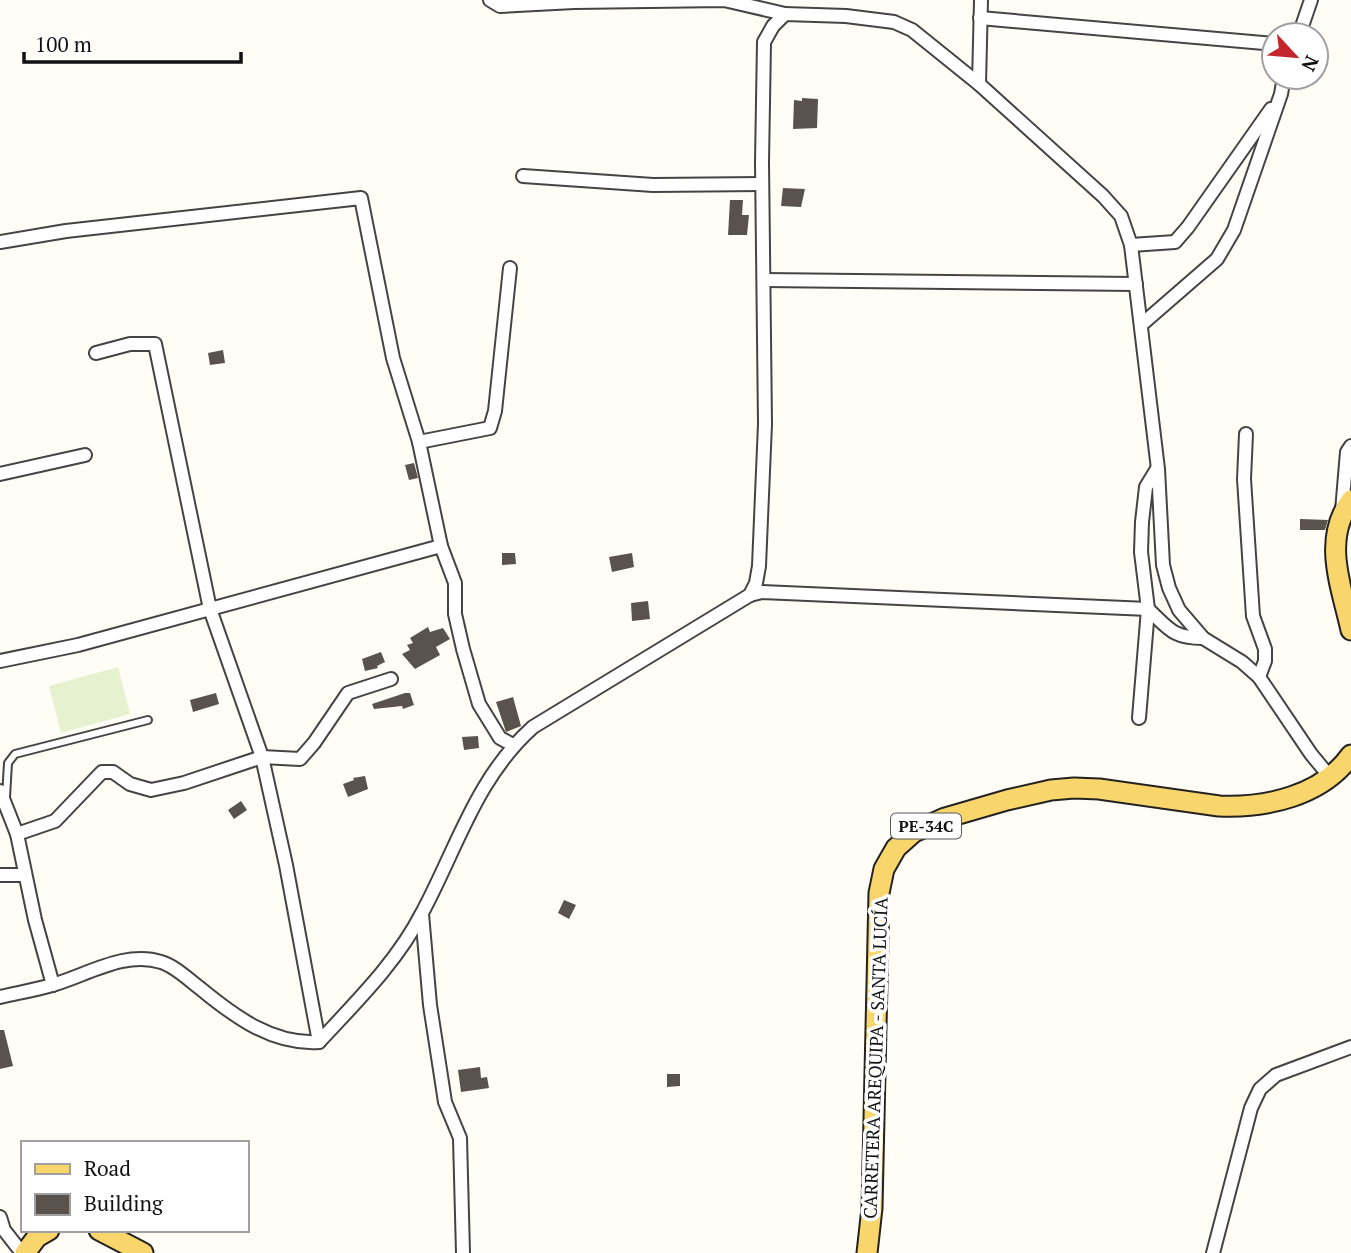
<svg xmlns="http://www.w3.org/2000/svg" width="1351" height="1253" viewBox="0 0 1351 1253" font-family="'PT Serif',serif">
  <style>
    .pitch { fill: #e6f2cf }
    .building { fill: #5a524d }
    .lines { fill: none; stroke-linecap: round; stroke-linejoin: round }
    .lane-casing { stroke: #444; stroke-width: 10 }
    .street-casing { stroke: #444; stroke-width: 16 }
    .primary-casing { stroke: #222; stroke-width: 23 }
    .lane { stroke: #fff; stroke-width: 6 }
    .street { stroke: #fff; stroke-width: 12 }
    .primary { stroke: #f9d66b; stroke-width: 19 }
    .labels { text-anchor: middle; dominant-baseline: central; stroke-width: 7; stroke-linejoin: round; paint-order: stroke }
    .shield { fill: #fff; stroke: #585858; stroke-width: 2 }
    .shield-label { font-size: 16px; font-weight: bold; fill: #111 }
    .street-label { font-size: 18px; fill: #111; stroke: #fff }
  </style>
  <rect width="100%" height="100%" fill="#fffdf5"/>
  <polygon class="pitch" points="118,667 130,714 61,733 49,686"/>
  <g class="building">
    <polygon points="802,98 818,99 817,128 793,129 794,100 802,101"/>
    <polygon points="783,188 805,189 801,207 781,206"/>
    <polygon points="730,200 743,200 742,215 749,215 747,235 728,235"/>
    <polygon points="223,350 225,363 210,365 208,353"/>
    <polygon points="414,463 418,478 409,480 405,465"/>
    <polygon points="1300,519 1328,520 1325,530 1300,530"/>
    <polygon points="502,553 515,553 516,564 502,565"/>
    <polygon points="632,553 634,567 612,572 609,557"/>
    <polygon points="648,601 650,619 632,621 631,603"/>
    <polygon points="428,627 430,632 443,628 450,639 436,647 440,655 415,669 402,654 410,650 407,645 413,643 410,638"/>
    <polygon points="381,652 385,662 377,666 378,668 365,671 362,659"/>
    <polygon points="216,693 219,704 193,712 190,700"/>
    <polygon points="405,693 410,693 414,705 403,709 402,706 374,709 372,704"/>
    <polygon points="513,697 521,726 506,732 496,702"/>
    <polygon points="478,736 479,748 464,750 462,737"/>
    <polygon points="365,776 368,789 348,797 343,784 354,780 353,778"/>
    <polygon points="241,801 247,810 234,819 228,810"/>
    <polygon points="564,900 576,905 569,919 558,913"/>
    <polygon points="0,1030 4,1030 13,1066 0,1069"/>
    <polygon points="480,1067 481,1078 487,1077 489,1088 461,1092 458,1070"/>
    <polygon points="667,1074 680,1074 680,1086 667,1087"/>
  </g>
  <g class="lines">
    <g class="lane-casing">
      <polyline id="lane" points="6,797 8,763 15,754 148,720"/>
    </g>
    <g class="street-casing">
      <g id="street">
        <polyline points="490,0 500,6 574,2 724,0 785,14"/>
        <polyline points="980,18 1274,44"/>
        <polyline points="1299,35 1311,0"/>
        <polyline points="979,84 981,0"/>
        <polyline points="523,176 653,185 762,184"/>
        <polyline points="0,242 66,231 361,198 393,358 419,442 441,546 455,583 455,614 463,649 479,704 500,738 513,745"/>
        <polyline points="1131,245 1175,242 1188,227 1271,109"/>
        <polyline points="764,280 1136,284"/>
        <polyline points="1141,325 1217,259 1234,230 1281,94 1284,77"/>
        <polyline points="96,353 130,344 155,344 210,609 262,757 286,865 319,1042"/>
        <polyline points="1246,434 1244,479 1253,616 1265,649 1265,661 1259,677"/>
        <polyline points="419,442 490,428 495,411 510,268"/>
        <polyline points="0,474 85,455"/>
        <polyline points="1342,511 1347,452 1351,446"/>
        <path d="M750 595 762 592 1148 609C1169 629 1173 638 1203 638"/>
        <polyline points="0,661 78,645 441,546"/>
        <polyline points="1139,718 1148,609 1141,552 1142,522 1146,487 1157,469"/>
        <polyline points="0,791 17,834 35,920 53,985"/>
        <polyline points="17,834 55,821 102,772 113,772 130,784 151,790 184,783 262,757 300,759 314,743 348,693 391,679"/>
        <polyline points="0,875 24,875"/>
        <polyline points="422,914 430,1005 445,1102 460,1138 463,1253"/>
        <path d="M0 997C17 993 35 990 52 985 85 976 125 950 161 962 175 966 189 980 201 989 235 1017 273 1045 319 1042 356 1002 397 962 422 913 457 848 476 778 533 727L750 595 756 583 759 566 765 424 762 162 764 42 773 26 785 14 846 16 894 22 912 30 979 84 1103 196 1121 216 1131 245 1158 469 1163 565 1169 588 1179 610 1203 638 1242 662 1259 677 1311 754 1330 777"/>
        <polyline points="0,1217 4,1230 22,1253"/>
        <polyline points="1213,1253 1251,1108 1260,1089 1276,1075 1351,1047"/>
      </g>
    </g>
    <g class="primary-casing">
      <g id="primary">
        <path d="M1351 500C1322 540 1341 585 1351 630"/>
        <polyline points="99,1230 143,1253"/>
        <polyline points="25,1253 37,1237 49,1230"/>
        <path d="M867 1253 872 1208 879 893 884 869 896 848 914 832 945 818 1007 800 1051 790 1074 788 1099 789 1219 806C1266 808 1322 796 1351 755"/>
      </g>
    </g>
    <use href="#lane" class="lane"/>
    <use href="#street" class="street"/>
    <use href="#primary" class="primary"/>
  </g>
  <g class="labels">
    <rect class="shield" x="891" y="813.5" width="70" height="25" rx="5"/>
    <g class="shield-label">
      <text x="926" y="826">PE-34C</text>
    </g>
    <g class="street-label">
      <text transform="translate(875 1058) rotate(-88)">CARRETERA AREQUIPA - SANTA LUCÍA</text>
    </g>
  </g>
  <rect x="21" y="1141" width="228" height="91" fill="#ffffff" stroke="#a0a0a0" stroke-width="2"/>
  <rect x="35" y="1164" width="35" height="10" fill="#f9d66b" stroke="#a0a0a0" stroke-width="2"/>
  <text x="84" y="1176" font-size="21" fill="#111111">Road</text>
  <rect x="35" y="1194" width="35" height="21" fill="#5a524d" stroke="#a0a0a0" stroke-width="2"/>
  <text x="84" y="1211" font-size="21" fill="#111111">Building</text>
  <g transform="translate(1295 56) rotate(116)"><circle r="33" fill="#ffffff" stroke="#a0a0a0" stroke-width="2"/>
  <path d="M0-5L12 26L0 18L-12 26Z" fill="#c4262e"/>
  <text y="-10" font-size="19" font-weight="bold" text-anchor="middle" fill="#111111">N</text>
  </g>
  <path d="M24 52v10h217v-10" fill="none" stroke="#111111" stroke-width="3.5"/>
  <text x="35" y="52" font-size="21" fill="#111111" stroke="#ffffff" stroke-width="5" paint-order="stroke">100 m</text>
</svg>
